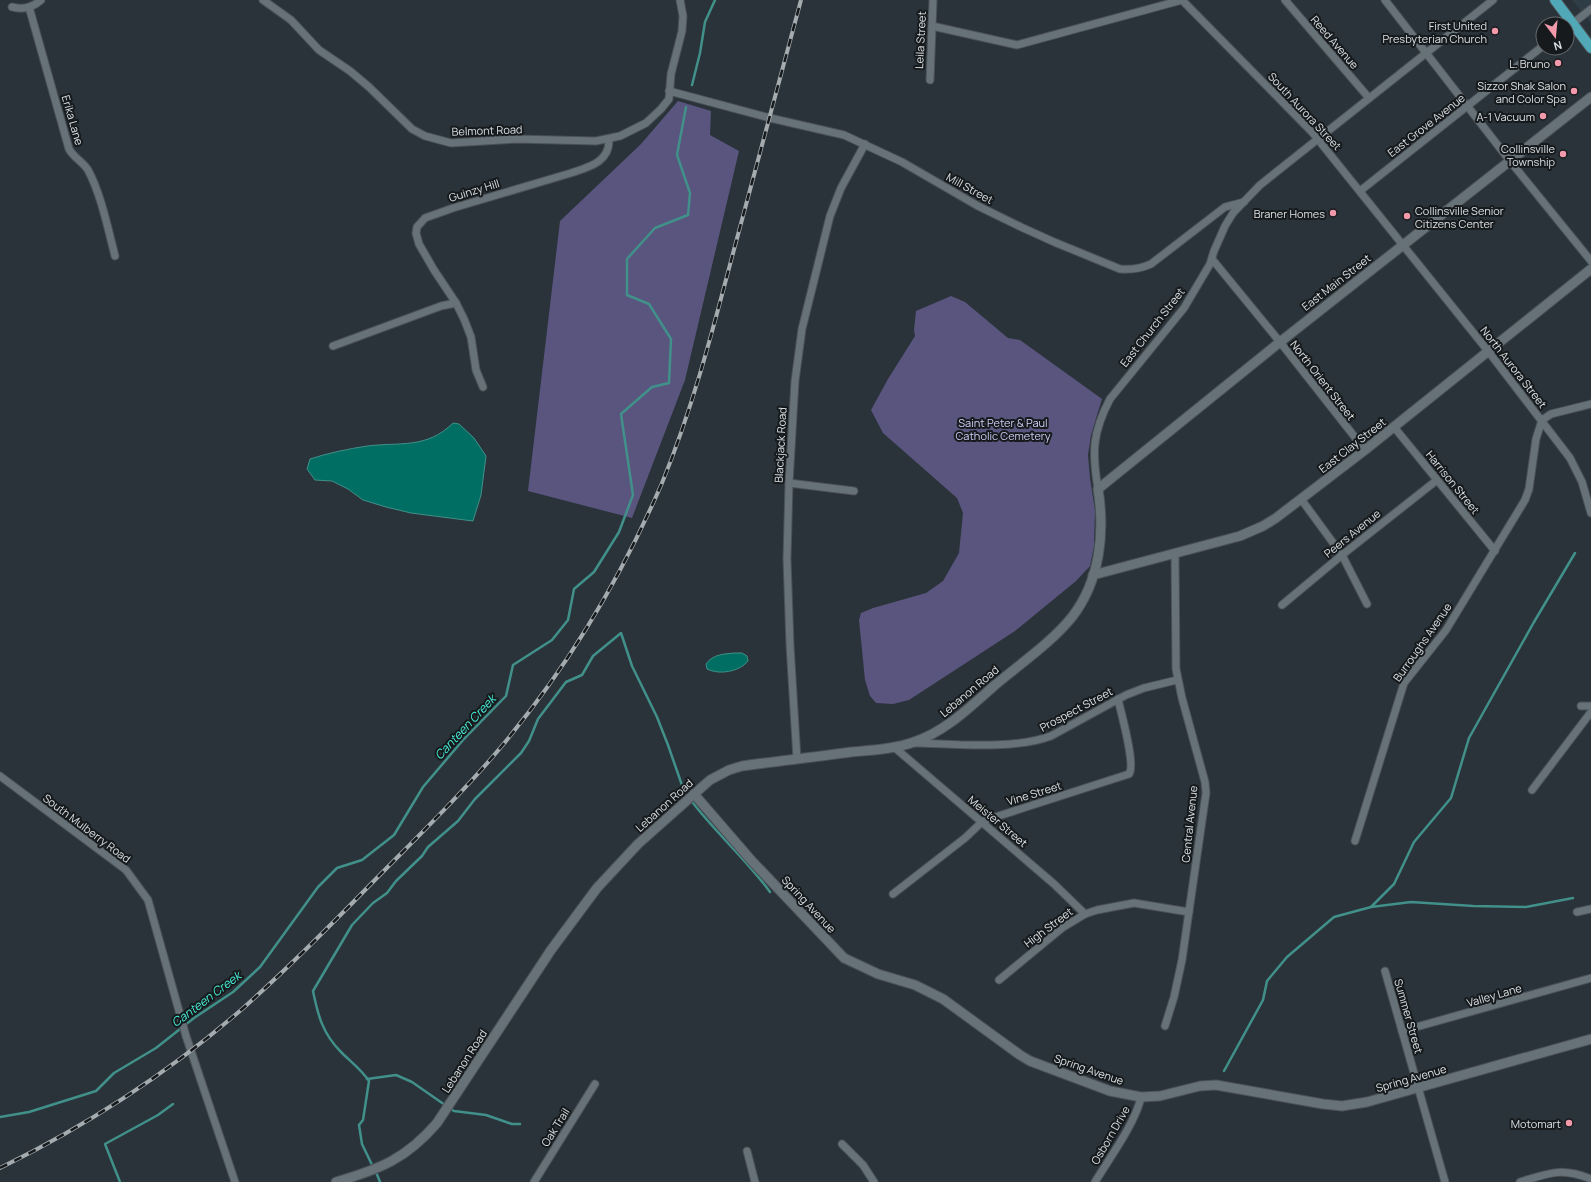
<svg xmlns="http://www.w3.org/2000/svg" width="1591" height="1182" viewBox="0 0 1591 1182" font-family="Manrope,sans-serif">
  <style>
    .built { fill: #2e3d46 }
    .green { fill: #59557e }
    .water { fill: #006e63; stroke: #41908a }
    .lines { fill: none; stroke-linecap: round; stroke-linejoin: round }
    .stream { stroke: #41908a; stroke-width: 2.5 }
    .minor-casing { stroke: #4a5157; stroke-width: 9 }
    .tertiary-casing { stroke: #4a5157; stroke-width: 11 }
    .primary-casing { stroke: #4a5157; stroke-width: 12 }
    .minor { stroke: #677178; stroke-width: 7 }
    .tertiary { stroke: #677178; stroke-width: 9 }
    .primary { stroke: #51a8b7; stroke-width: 10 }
    .rail-casing { stroke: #a5acb0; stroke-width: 4 }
    .rail { stroke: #161a1c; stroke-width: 2.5; stroke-dasharray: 8; stroke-linecap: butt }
    .poi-dot { fill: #f29aac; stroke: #161a1c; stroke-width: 1.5 }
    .labels { text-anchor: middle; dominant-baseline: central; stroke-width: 4; stroke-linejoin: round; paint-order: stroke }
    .poi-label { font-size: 11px; fill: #dae0e4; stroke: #161a1c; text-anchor: end }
    .street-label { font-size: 11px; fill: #dae0e4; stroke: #161a1c }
    .park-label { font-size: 11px; fill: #cfcdf5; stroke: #161a1c }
    .water-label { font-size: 12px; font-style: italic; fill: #48efda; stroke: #161a1c }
  </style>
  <rect width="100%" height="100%" fill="#2a3339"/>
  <polygon class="built" points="1572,0 1591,0 1591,23"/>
  <g class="green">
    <polygon points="678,101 711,111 710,135 739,151 685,380 632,518 528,491 560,221 641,144"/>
    <polygon points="951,296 965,302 1008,338 1020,340 1102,399 1091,435 1088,455 1090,478 1095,511 1094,546 1090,566 1076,581 1015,631 909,700 893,704 876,703 870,696 865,680 859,620 861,613 873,608 926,593 943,581 959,553 963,513 957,498 883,433 871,410 888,379 915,336 914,330 916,311"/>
  </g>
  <g class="water">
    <path d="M453 423 459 424 474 438 486 456 481 495 473 521 411 513 386 507 363 500 348 489 332 481 315 480 307 469 310 459C328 453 348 449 367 446 400 442 427 449 453 423Z"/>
    <path d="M735 653H742L747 656 748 661C739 672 719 675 707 669L706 664C713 654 724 654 735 653Z"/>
  </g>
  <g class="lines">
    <g class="stream">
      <polyline points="692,85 700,53 705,22 715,0"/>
      <path d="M693 803C717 834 747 860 770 892"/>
      <polyline points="1371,907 1411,902 1473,906 1526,907 1573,898"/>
      <polyline points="1224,1071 1263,1000 1267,981 1287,957 1334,917 1371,907 1394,884 1414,842 1451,798 1469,738 1534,622 1575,553"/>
      <polyline points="367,1079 396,1075 412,1082 445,1105"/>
      <polyline points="449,1108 454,1111 486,1115 512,1124 520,1124"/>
      <polyline points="0,1117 29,1112 96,1091 114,1073 156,1048 194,1018 233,992 260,967 318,887 337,868 362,860 394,835 423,787 463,740 506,696 513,665 552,640 568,620 574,589 594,572 619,532 633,495 621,414 652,387 669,383 671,339 649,304 627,295 627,259 655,228 688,215 690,193 677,155 686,107"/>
      <path d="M373 1167 362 1144 359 1125 363 1120 369 1081C361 1069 351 1062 341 1052 323 1034 318 1016 313 991L352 925 373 903 387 893 396 881 422 856 428 847 458 821 475 799 521 753 529 741 538 719 566 682 582 675 593 656 621 633 632 666 657 717 668 745 684 791"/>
      <polyline points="376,1172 380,1182"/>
      <polyline points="120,1182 105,1144 158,1115 173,1104"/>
    </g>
    <g class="minor-casing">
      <g id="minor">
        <polyline points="263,0 291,20 319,50 350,71 369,87 412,129 425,136 451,143 516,139 596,141 620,136 646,123 661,109 669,99 671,74 682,31 683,16 680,0"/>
        <polyline points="1182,0 1312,132 1488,351 1570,458 1582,482 1591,513"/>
        <polyline points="1285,0 1369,98"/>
        <polyline points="1385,0 1510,161 1591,261"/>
        <path d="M12 7C23 10 33 7 41 0"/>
        <path d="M29 7 69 149C74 158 83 162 88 170 101 194 108 229 115 256"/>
        <polyline points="932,26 1017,45 1182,0"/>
        <polyline points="1567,28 1591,9"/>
        <polyline points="930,80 933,0"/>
        <path d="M669 91 770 118 844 135 902 162 978 206 1021 227 1054 242 1120 269C1132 270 1140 269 1151 264L1225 207 1244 202"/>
        <polyline points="1360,191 1543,46"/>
        <polyline points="1212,259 1280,342 1365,450"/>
        <polyline points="333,346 441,306 456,303"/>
        <path d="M483 387 476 370 471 337 464 319 456 303 434 270 419 244 416 233 417 227 425 218 453 208 571 173C589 167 610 162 609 139"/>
        <polyline points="1394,427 1495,551"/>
        <polyline points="789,483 854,491"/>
        <path d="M1098 489C1092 453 1092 433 1110 399L1184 308 1210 264 1214 251 1225 226 1233 213 1260 185 1493 0"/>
        <polyline points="1301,499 1342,555 1367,604"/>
        <polyline points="1282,605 1342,555 1437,480"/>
        <polyline points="1581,706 1591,706"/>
        <path d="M915 743C955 744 1014 750 1051 736L1126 695 1144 688 1177 680"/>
        <polyline points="894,747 1054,884 1085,914"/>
        <polyline points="797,759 790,645 787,559 789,483 795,381 802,329 830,216 841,188 865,144"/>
        <polyline points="0,776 126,870 148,900 186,1036 235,1182"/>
        <polyline points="1532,790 1591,712"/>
        <polyline points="1355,841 1404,683 1446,630 1525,500 1529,489 1536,439 1542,420 1551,414 1591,404"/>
        <path d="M893 894 965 838 983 821 1129 774C1136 765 1121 713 1118 699"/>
        <polyline points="1577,912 1591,909"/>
        <polyline points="1385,971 1445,1182"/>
        <polyline points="999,980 1062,928 1085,914 1097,910 1134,903 1189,912"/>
        <polyline points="1165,1026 1174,997 1182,960 1206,793 1205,782 1182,698 1176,669 1175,554"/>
        <polyline points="1402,1031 1591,978"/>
        <polyline points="842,1144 863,1165 874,1182"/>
        <polyline points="747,1151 755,1182"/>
        <polyline points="534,1182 595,1084"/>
        <path d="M1095 1182C1109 1159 1136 1122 1141 1097"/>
        <path d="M1520 1182C1549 1173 1561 1167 1591 1179"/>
      </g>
    </g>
    <g class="tertiary-casing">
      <g id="tertiary">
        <polyline points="1093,575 1240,536 1263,526 1276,518 1365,450 1591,269"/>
        <polyline points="694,794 751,860 844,958 878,974 915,985 943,999 1020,1055 1030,1061 1110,1091 1141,1097 1160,1096 1200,1086 1216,1085 1323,1104 1342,1106 1367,1102 1591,1039"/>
        <path d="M336 1182C380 1169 406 1159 437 1123L551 950 597 888 638 844 710 780 729 770 742 766C779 761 815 757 851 752 872 750 894 749 914 742 946 731 970 707 995 685 1020 664 1052 642 1072 617 1100 581 1105 533 1098 489L1280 342 1591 97"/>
      </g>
    </g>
    <g class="primary-casing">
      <polyline id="primary" points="1555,0 1591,48"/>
    </g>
    <use href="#minor" class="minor"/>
    <use href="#tertiary" class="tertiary"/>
    <use href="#primary" class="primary"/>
    <g class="rail-casing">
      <path id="rail" d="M0 1168C86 1126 168 1073 241 1010 285 971 327 929 368 887 413 841 460 796 501 747 567 668 621 578 662 483 692 410 712 333 732 257 755 171 778 86 801 0"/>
    </g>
    <use href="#rail" class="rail"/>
  </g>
  <g class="poi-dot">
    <circle cx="1495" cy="31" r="4"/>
    <circle cx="1558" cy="63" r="4"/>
    <circle cx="1574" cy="91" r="4"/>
    <circle cx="1543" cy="116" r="4"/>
    <circle cx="1563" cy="154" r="4"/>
    <circle cx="1333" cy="213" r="4"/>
    <circle cx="1407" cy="216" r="4"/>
    <circle cx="1569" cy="1123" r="4"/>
  </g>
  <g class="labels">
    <g class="poi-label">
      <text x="1487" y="25">First United<tspan x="1487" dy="13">Presbyterian Church</tspan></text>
      <text x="1550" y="63">L. Bruno</text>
      <text x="1566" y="85">Sizzor Shak Salon<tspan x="1566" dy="13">and Color Spa</tspan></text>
      <text x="1535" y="116">A-1 Vacuum</text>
      <text x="1555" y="148">Collinsville<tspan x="1555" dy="13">Township</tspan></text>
      <text x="1415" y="210" text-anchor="start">Collinsville Senior<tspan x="1415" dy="13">Citizens Center</tspan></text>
      <text x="1325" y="213">Braner Homes</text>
      <text x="1561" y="1123">Motomart</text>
    </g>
    <g class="street-label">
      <text transform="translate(920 40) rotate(-87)">Leila Street</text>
      <text transform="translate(1335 42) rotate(49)">Reed Avenue</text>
      <text transform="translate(1305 111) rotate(47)">South Aurora Street</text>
      <text transform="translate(73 120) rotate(74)">Erika Lane</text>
      <text transform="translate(1426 125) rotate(-38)">East Grove Avenue</text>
      <text transform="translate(487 130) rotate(-2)">Belmont Road</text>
      <text transform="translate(970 188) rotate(29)">Mill Street</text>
      <text transform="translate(474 190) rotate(-17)">Guinzy Hill</text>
      <text transform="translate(1336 282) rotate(-38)">East Main Street</text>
      <text transform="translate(1152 327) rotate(-52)">East Church Street</text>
      <text transform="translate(1514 367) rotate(52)">North Aurora Street</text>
      <text transform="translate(1323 380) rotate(52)">North Orient Street</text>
      <text transform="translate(780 445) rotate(-87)">Blackjack Road</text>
      <text transform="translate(1352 445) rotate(-38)">East Clay Street</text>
      <text transform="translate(1453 482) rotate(51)">Harrison Street</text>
      <text transform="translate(1352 533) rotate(-39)">Peers Avenue</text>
      <text transform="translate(1422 642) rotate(-55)">Burroughs Avenue</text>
      <text transform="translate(969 691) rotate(-40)">Lebanon Road</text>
      <text transform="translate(1076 709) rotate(-28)">Prospect Street</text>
      <text transform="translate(1034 793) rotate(-17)">Vine Street</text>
      <text transform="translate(664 805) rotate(-42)">Lebanon Road</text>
      <text transform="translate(998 821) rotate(40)">Meister Street</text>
      <text transform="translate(1189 824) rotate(-84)">Central Avenue</text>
      <text transform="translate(87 828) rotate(37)">South Mulberry Road</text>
      <text transform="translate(809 904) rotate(47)">Spring Avenue</text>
      <text transform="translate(1048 927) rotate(-37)">High Street</text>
      <text transform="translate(1494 995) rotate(-16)">Valley Lane</text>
      <text transform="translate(1409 1016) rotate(74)">Summer Street</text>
      <text transform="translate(464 1061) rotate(-57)">Lebanon Road</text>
      <text transform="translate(1089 1069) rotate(19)">Spring Avenue</text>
      <text transform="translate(1411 1078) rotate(-16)">Spring Avenue</text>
      <text transform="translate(555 1127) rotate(-58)">Oak Trail</text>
      <text transform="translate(1110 1135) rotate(-60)">Osborn Drive</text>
    </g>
    <g class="park-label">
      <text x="1003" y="422">Saint Peter &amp; Paul<tspan x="1003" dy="13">Catholic Cemetery</tspan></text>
    </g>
    <g class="water-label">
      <text transform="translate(465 727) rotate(-47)">Canteen Creek</text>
      <text transform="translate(206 999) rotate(-37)">Canteen Creek</text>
    </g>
  </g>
  <g transform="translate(1555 36) rotate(164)"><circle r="19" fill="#161a1c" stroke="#64696c"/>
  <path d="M0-3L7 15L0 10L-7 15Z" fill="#f29aac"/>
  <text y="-6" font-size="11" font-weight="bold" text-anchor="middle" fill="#dae0e4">N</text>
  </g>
</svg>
